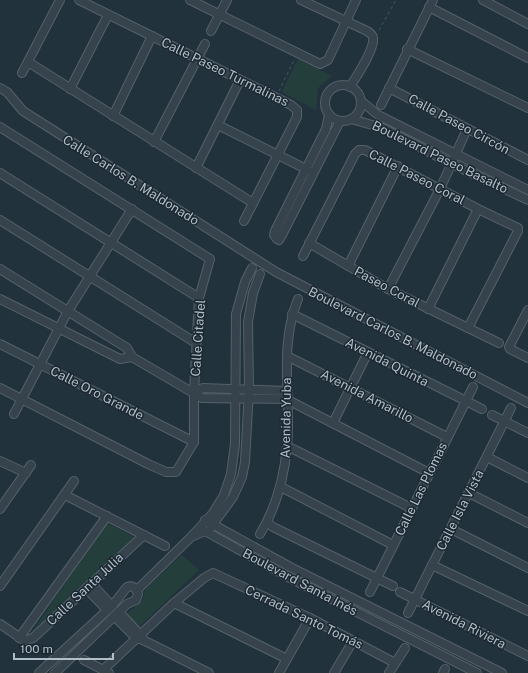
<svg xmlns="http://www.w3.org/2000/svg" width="528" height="673" viewBox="0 0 528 673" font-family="'Public Sans',sans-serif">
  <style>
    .green { fill: #243e3c }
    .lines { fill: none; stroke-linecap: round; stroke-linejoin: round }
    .street-casing { stroke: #54616a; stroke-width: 10 }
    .path { stroke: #415a59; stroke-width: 1; stroke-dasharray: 3 3; stroke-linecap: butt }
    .street { stroke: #36434d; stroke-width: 8 }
    .labels { text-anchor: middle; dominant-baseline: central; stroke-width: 3; stroke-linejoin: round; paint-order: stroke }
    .street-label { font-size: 13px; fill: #b1bec8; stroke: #1b2831 }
  </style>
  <rect width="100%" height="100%" fill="#22323d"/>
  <g class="green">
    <polygon points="298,59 332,76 318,88 316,110 282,92"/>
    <polygon points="107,523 134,537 30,635"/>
    <polygon points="182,555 199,570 139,627 127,614 142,601 146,589"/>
  </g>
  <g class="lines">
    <g class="street-casing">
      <g id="street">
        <polyline points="79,0 291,105 297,110 297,117 244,221"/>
        <polyline points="190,0 320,64 328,60 356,0"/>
        <path d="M301 0 367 31C370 33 373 35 373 38 375 49 356 77 350 87"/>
        <polyline points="483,0 528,24"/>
        <polyline points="429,7 528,58"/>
        <polyline points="211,31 227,0"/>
        <polyline points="407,49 528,108"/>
        <polyline points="28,62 253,203"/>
        <polyline points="22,73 60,0"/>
        <circle cx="343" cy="103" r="18"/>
        <polyline points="0,88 7,92 23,111 276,272 528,403"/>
        <polyline points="389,88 528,160"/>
        <polyline points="70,89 108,15"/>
        <polyline points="361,101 378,115 528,190"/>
        <polyline points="381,105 433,0"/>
        <polyline points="329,115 326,129 275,231 274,235 277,239 279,240 282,235 340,121"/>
        <polyline points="113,116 152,36"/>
        <polyline points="351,119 383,128 452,164 528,200"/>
        <polyline points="218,125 310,171"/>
        <polyline points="0,127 210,259 199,298 194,392 194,442 176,472 166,472 148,464 0,388"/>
        <polyline points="154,142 205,44"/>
        <polyline points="196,168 240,80"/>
        <polyline points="0,173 199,298"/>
        <polyline points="0,220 196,343"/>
        <polyline points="309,243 388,289 499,343"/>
        <polyline points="303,256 355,154 359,150 365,150 478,209 518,228 518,231 468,328"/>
        <polyline points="348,266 398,166"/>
        <polyline points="0,269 127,348 132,357 202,398 286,399 429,473"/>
        <polyline points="388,289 440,189 467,129"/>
        <polyline points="0,299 120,359 132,357"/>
        <polyline points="428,309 478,209"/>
        <polyline points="528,310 509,347 510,349 528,358"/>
        <polyline points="292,314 482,409"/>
        <polyline points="0,344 194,442"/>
        <polyline points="287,356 447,437"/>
        <polyline points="194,392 203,388 286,391"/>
        <polyline points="14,414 68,311 132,209"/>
        <polyline points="492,415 528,433"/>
        <polyline points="333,423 368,352"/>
        <polyline points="287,446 411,508"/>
        <polyline points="487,457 528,478"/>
        <polyline points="0,461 26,473"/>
        <polyline points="281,487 393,545"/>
        <polyline points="469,493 528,523"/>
        <polyline points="65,495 165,546"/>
        <polyline points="0,509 31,465"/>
        <polyline points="205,520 292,568 502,673"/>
        <polyline points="267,522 273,527 393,586"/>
        <polyline points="211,527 233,497 242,477 245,462 249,390 248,322 253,293 260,274"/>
        <polyline points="451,529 528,568"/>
        <path d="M260 534C276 508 284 478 287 447 292 397 278 349 298 299"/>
        <polyline points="192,536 213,513 224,495 231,474 235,444 236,314 245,282 252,268"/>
        <polyline points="432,565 528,611"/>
        <polyline points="91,583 112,606"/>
        <polyline points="0,586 74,481"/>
        <polyline points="86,588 107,610"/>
        <polyline points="137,590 191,537 205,531 288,577 477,673"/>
        <polyline points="370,592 473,387"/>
        <polyline points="400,592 528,656"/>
        <polyline points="174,603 287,659"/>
        <polyline points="119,612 142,637"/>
        <polyline points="408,613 511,408"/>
        <polyline points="114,616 136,638 143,640 209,673"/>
        <polyline points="0,624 22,639 26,640 33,638 144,535"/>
        <polyline points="19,638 107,516"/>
        <polyline points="84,660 109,673"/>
        <polyline points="103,670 174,603 204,578 213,573 310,618 395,663"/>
        <path d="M39 673 112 606 127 587C133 585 136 588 138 594L136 600 127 604 55 673"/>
        <polyline points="279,673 310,618"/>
        <polyline points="334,673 353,641"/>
        <polyline points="389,673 405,648"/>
        <polyline points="443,673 445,669"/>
      </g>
    </g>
    <g class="path">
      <polyline points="379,30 396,0"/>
      <polyline points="279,91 294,60"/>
    </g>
    <use href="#street" class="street"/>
  </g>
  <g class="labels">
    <g class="street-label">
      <text transform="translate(225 72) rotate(26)">Calle Paseo Turmalinas</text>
      <text transform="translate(459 124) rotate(28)">Calle Paseo Circón</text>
      <text transform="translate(440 157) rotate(26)">Boulevard Paseo Basalto</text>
      <text transform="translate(417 177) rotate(27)">Calle Paseo Coral</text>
      <text transform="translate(131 180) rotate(32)">Calle Carlos B. Maldonado</text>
      <text transform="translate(387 287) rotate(28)">Paseo Coral</text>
      <text transform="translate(393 333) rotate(27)">Boulevard Carlos B. Maldonado</text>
      <text transform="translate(198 338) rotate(-86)">Calle Citadel</text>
      <text transform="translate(387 362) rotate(27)">Avenida Quinta</text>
      <text transform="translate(97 393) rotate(27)">Calle Oro Grande</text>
      <text transform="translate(367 396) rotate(27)">Avenida Amarillo</text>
      <text transform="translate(286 418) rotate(-89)">Avenida Yuba</text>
      <text transform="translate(421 489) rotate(-64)">Calle Las Plomas</text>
      <text transform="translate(460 510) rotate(-63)">Calle Isla Vista</text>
      <text transform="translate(300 582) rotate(28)">Boulevard Santa Inés</text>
      <text transform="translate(85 589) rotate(-43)">Calle Santa Julia</text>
      <text transform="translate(304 617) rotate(26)">Cerrada Santo Tomás</text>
      <text transform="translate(464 624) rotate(27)">Avenida Riviera</text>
    </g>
  </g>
  <path d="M14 653v6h99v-6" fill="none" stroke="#b1bec8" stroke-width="2"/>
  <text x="20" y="653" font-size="12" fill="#b1bec8" stroke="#1b2831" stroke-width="3" paint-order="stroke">100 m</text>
</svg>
